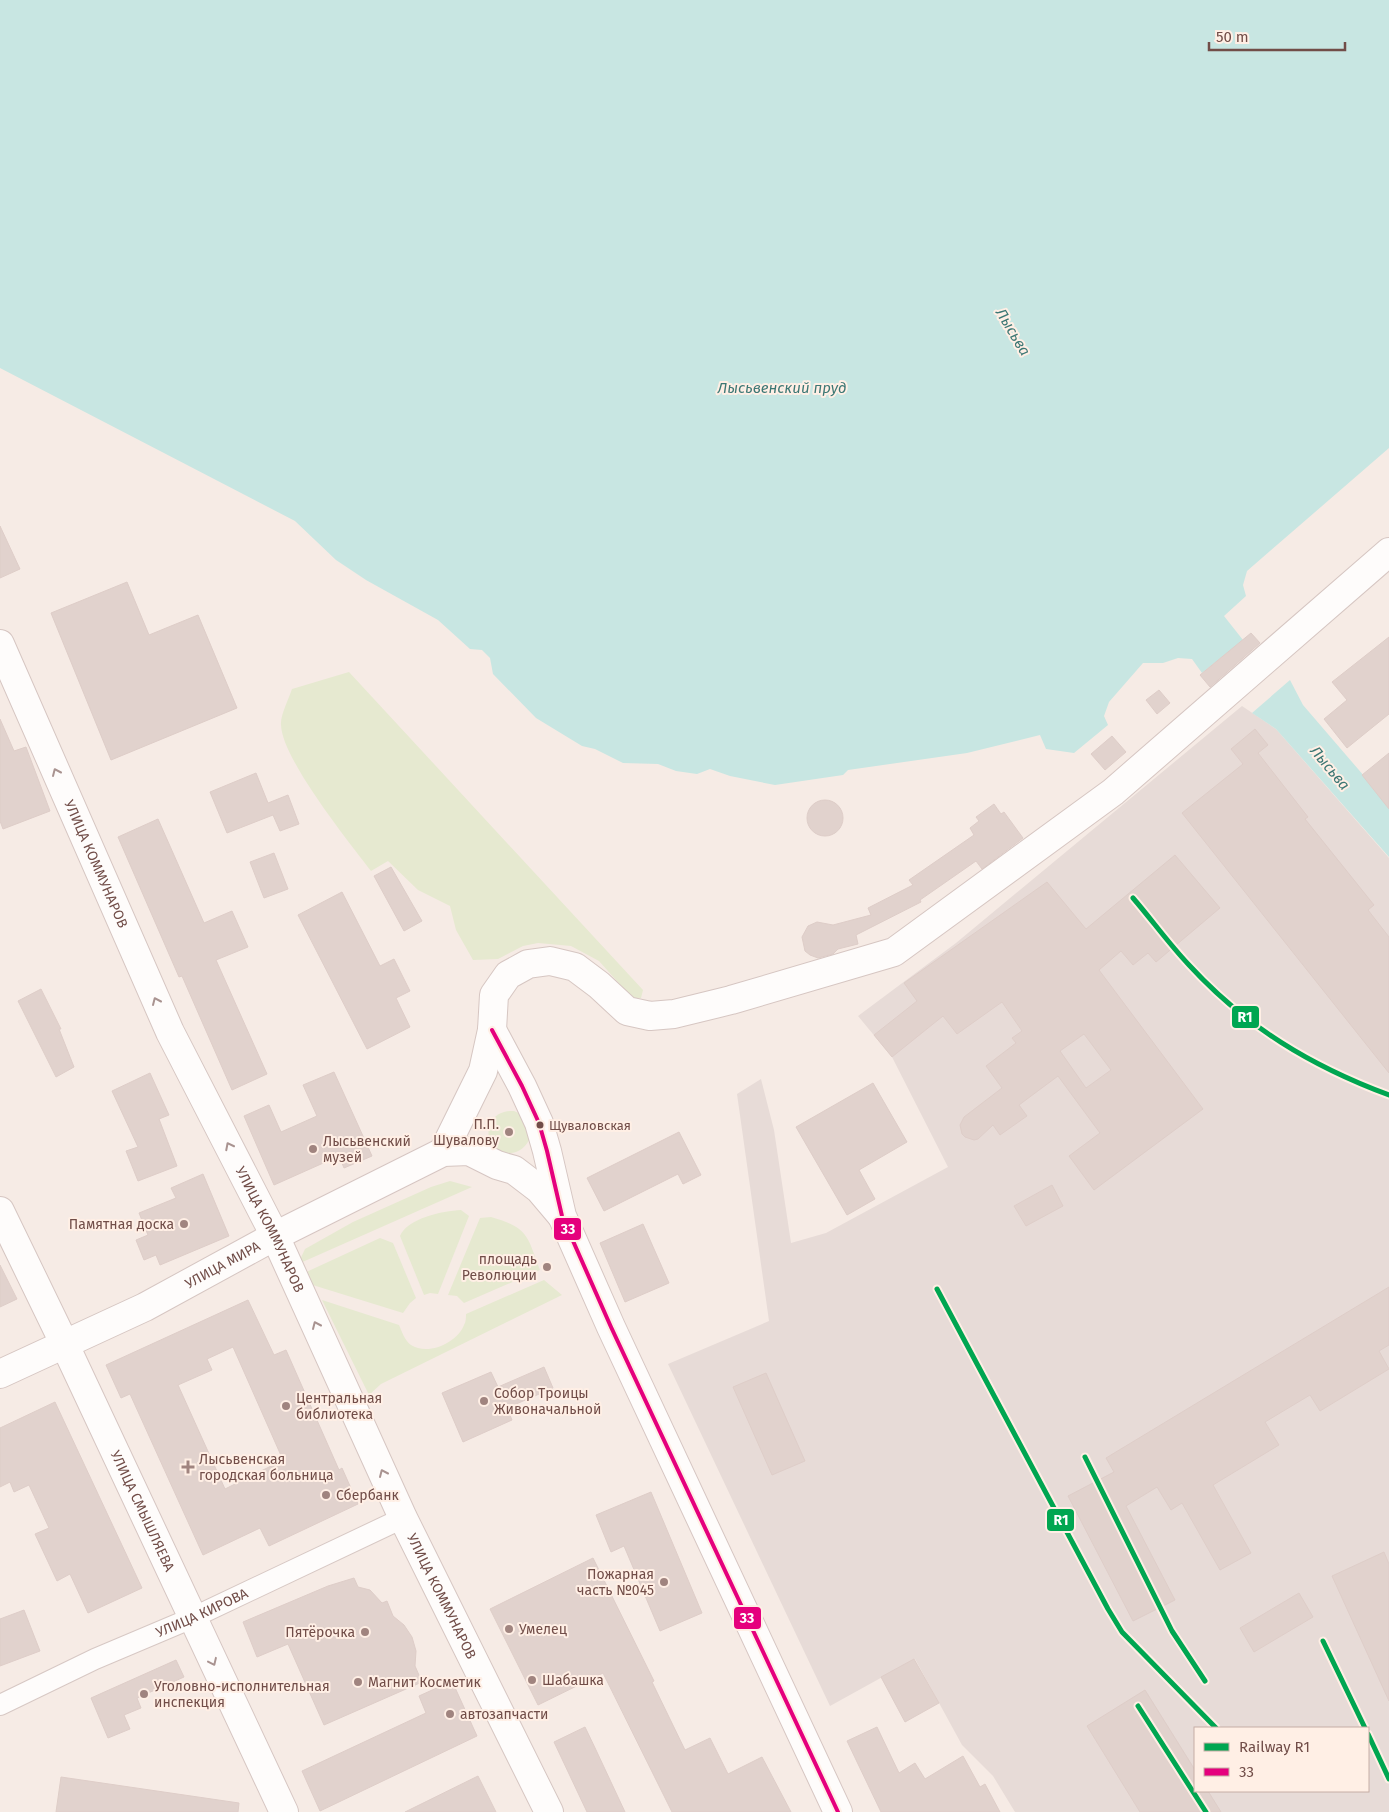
<svg xmlns="http://www.w3.org/2000/svg" width="1389" height="1812" viewBox="0 0 1389 1812" font-family="'Fira Sans',sans-serif">
  <style>
    .industrial { fill: #e7dbd7; fill-rule: evenodd }
    .green { fill: #e6e9d0 }
    .water { fill: #c8e6e2 }
    .building { fill: #e1d2cd; stroke: #decdc8; fill-rule: evenodd }
    .lines { fill: none; stroke-linecap: round; stroke-linejoin: round }
    .street-casing { stroke: #d7c8c4; stroke-width: 22 }
    .secondary-casing { stroke: #d6c6c2; stroke-width: 30 }
    .street { stroke: #fefcfb; stroke-width: 20 }
    .secondary { stroke: #fefcfb; stroke-width: 28 }
    .bus-1-casing { stroke: #ffefe5; stroke-width: 8 }
    .bus-1 { stroke: #e5007d; stroke-width: 4 }
    .rail-1-casing { stroke: #ffefe5; stroke-width: 9 }
    .rail-1 { stroke: #00a651; stroke-width: 5 }
    .oneway { stroke: #a99390 }
    .bus-dot { fill: #714d48; stroke: #ffefe5; stroke-width: 2 }
    .poi-dot { fill: #a0847f; stroke: #ffefe5; stroke-width: 2 }
    .labels { text-anchor: middle; dominant-baseline: central; stroke-width: 4; stroke-linejoin: round; paint-order: stroke }
    .bus-label { font-size: 13px; fill: #714d48; stroke: #ffefe5; text-anchor: start }
    .street-label { font-size: 14px; fill: #714d48; stroke: #ffefe5 }
    .poi-label { font-size: 14px; fill: #714d48; stroke: #ffefe5; text-anchor: start }
    .water-label { font-size: 15px; font-style: italic; fill: #3c7774; stroke: #ffefe5 }
    .line-badge { stroke: #ffefe5; stroke-width: 2 }
    .badge-label { font-size: 14px; text-anchor: middle; font-weight: bold; fill: #fff }
  </style>
  <rect width="100%" height="100%" fill="#f6ebe5"/>
  <path class="industrial" d="M1242 706 1276 729 1389 858V1812H1015L993 1776 962 1745 915 1659 830 1706 668 1364 769 1321 737 1094 761 1079 774 1130 791 1243 826 1233 948 1167 892 1057 858 1016 956 943ZM1195 1728H1368V1791H1195Z"/>
  <g class="green">
    <path d="M349 672 643 990 641 998H632L599 961 571 946 538 943 523 946 498 959 473 960 456 930 450 906 418 890 388 861 371 871C349 842 282 759 281 725 280 716 289 698 292 689Z"/>
    <path d="M514 1111 525 1116 530 1139C525 1147 520 1152 511 1153 481 1155 480 1109 514 1111Z"/>
    <polygon points="450,1181 472,1187 298,1264 305,1249 353,1222 431,1187"/>
    <path d="M461 1210 469 1216 438 1294 430 1293 424 1295 400 1236C408 1218 442 1211 461 1210Z"/>
    <path d="M491 1217C529 1228 527 1236 540 1270L464 1303 457 1296 448 1295 480 1218Z"/>
    <polygon points="380,1238 393,1243 416,1298 410,1303 403,1313 303,1282 302,1274"/>
    <path d="M544 1280 562 1295 381 1384 369 1395 322 1300 399 1325C402 1331 404 1340 411 1345 428 1356 457 1343 464 1325 466 1322 466 1317 466 1314Z"/>
  </g>
  <g class="water">
    <polygon points="0,0 1389,0 1389,448 1247,571 1243,585 1246,596 1224,616 1243,640 1202,673 1192,659 1178,658 1163,663 1143,663 1109,702 1104,716 1108,725 1074,753 1046,749 1040,735 967,753 848,770 843,775 775,785 730,776 710,769 697,774 676,771 658,764 623,763 595,749 582,746 536,718 493,674 490,658 482,650 470,649 438,620 366,580 336,560 295,521 0,368"/>
    <polygon points="1290,680 1303,705 1389,805 1389,857 1276,729 1252,713"/>
  </g>
  <g class="building">
    <polygon points="0,526 20,569 0,578"/>
    <polygon points="127,582 149,635 198,615 237,708 111,760 51,613"/>
    <polygon points="1251,633 1260,643 1210,687 1200,675"/>
    <polygon points="1389,637 1389,714 1347,748 1324,719 1347,700 1332,682"/>
    <polygon points="1159,690 1170,703 1157,714 1146,700"/>
    <polygon points="0,719 14,751 26,747 50,811 3,829 0,821"/>
    <polygon points="1255,729 1268,745 1258,753 1308,817 1305,819 1374,905 1368,910 1389,937 1389,1073 1182,813 1243,764 1231,749"/>
    <polygon points="1112,736 1126,752 1105,770 1091,754"/>
    <polygon points="1389,753 1389,809 1362,775"/>
    <polygon points="256,773 268,803 288,795 299,824 280,831 273,815 227,833 210,792"/>
    <circle cx="825" cy="818" r="18"/>
    <polygon points="994,804 1001,814 1004,812 1023,838 982,869 976,861 920,900 921,902 856,935 858,944 838,949 833,954 818,958 810,955 805,951 802,937 808,926 817,922 833,925 871,915 868,908 913,885 909,880 974,835 970,828 979,821 976,817"/>
    <polygon points="158,819 204,923 232,911 248,947 216,960 267,1074 232,1090 182,976 179,977 118,837"/>
    <polygon points="274,853 288,889 264,898 250,862"/>
    <path d="M1175 855 1220 908 1156 962 1148 953 1133 965 1121 951 1099 970 1203 1109 1094 1190 1069 1156 1100 1133 1058 1076 1019 1105 1027 1116 1000 1135 993 1125 978 1139 974 1140 965 1137 962 1134 960 1125 964 1117 1002 1088 986 1066 1016 1043 1012 1038 1022 1031 1002 1002 957 1034 943 1016 892 1057 874 1035 917 1001 904 983 1047 882 1086 929ZM1084 1034 1111 1070 1086 1088 1060 1051Z"/>
    <polygon points="391,867 422,921 404,931 374,876"/>
    <polygon points="342,892 380,966 394,959 410,991 396,998 410,1027 367,1049 298,915"/>
    <polygon points="41,989 61,1029 59,1029 74,1067 56,1077 18,1001"/>
    <polygon points="334,1072 372,1156 344,1168 339,1156 274,1185 244,1116 269,1105 281,1132 317,1116 303,1085"/>
    <polygon points="150,1073 169,1115 159,1119 177,1166 138,1181 126,1151 138,1147 112,1091"/>
    <polygon points="873,1083 907,1142 859,1170 875,1199 847,1215 796,1127"/>
    <polygon points="679,1132 701,1175 683,1184 678,1174 604,1211 587,1178"/>
    <polygon points="203,1174 229,1236 160,1265 156,1255 144,1260 136,1240 148,1235 139,1213 176,1198 171,1188"/>
    <polygon points="1052,1185 1063,1206 1026,1226 1014,1206"/>
    <polygon points="643,1224 669,1283 625,1302 600,1243"/>
    <polygon points="0,1265 17,1299 0,1307"/>
    <polygon points="1389,1287 1389,1345 1379,1351 1389,1369 1320,1411 1310,1395 1265,1422 1279,1445 1213,1485 1251,1553 1220,1570 1182,1503 1171,1510 1157,1487 1126,1506 1175,1600 1133,1621 1068,1496 1114,1472 1106,1458"/>
    <path d="M248 1300 274 1355 286 1350 339 1470 342 1468 358 1504 269 1546 260 1528 203 1555 130 1394 121 1398 106 1365ZM233 1347 283 1460 225 1489 178 1385 212 1370 207 1359Z"/>
    <polygon points="544,1367 553,1388 507,1408 512,1420 463,1442 442,1393 491,1372 498,1387"/>
    <polygon points="766,1373 805,1461 772,1475 733,1387"/>
    <polygon points="55,1402 142,1588 88,1613 70,1574 57,1581 35,1534 49,1528 29,1485 14,1492 10,1482 0,1487 0,1428"/>
    <polygon points="651,1492 702,1613 660,1631 624,1546 611,1552 596,1515"/>
    <polygon points="1384,1552 1389,1564 1389,1701 1332,1576"/>
    <polygon points="593,1558 654,1681 652,1682 685,1750 710,1738 728,1774 762,1757 791,1812 672,1812 603,1673 538,1705 490,1609"/>
    <polygon points="354,1578 358,1587 370,1590 382,1603 387,1601 393,1616 404,1625 412,1637 416,1651 415,1666 422,1682 324,1725 288,1644 257,1657 243,1622 328,1586"/>
    <polygon points="1299,1593 1313,1617 1254,1652 1240,1628"/>
    <polygon points="24,1610 40,1651 0,1666 0,1619"/>
    <polygon points="914,1659 939,1703 905,1722 881,1677"/>
    <polygon points="176,1660 184,1677 137,1698 141,1708 124,1715 130,1729 108,1738 91,1698"/>
    <polygon points="452,1681 477,1736 320,1811 302,1771 426,1713 419,1696"/>
    <polygon points="1145,1690 1195,1770 1195,1791 1208,1791 1221,1812 1140,1812 1087,1726"/>
    <polygon points="585,1727 596,1750 625,1812 587,1812 554,1742"/>
    <polygon points="877,1727 899,1773 915,1763 925,1779 963,1756 980,1787 985,1784 1000,1812 881,1812 847,1741"/>
    <polygon points="478,1776 496,1812 405,1812"/>
    <polygon points="61,1777 239,1803 238,1812 56,1812"/>
  </g>
  <g class="lines">
    <g class="street-casing">
      <g id="street">
        <path id="s1" d="M0 1705 95 1659 192 1618 403 1518"/>
      </g>
    </g>
    <g class="secondary-casing">
      <g id="secondary">
        <path id="s2" d="M0 644 170 1032 275 1236 403 1518 549 1812"/>
        <polyline points="492,1030 522,1086 539,1123 547,1151 562,1216 611,1327 838,1812"/>
        <polyline points="443,1152 483,1071 492,1030 494,995 508,975 528,964 550,961 575,967 599,985 627,1011 650,1016 674,1014 731,1000 894,952 1113,792 1389,552"/>
        <path id="s3" d="M0 1211 64 1343 284 1812"/>
        <path id="s4" d="M0 1374 145 1307 275 1236 443 1152 469 1151 497 1165 514 1170 539 1189 561 1215"/>
      </g>
    </g>
    <use href="#street" class="street"/>
    <use href="#secondary" class="secondary"/>
    <g class="bus-1-casing">
      <polyline id="bus-1" points="492,1030 522,1086 539,1123 547,1151 562,1216 611,1327 838,1812"/>
    </g>
    <use href="#bus-1" class="bus-1"/>
    <g class="rail-1-casing">
      <g id="rail-1">
        <path d="M1133 898C1152 920 1169 944 1189 965 1246 1027 1311 1066 1389 1095"/>
        <polyline points="937,1289 1108,1609 1122,1632 1216,1728"/>
        <polyline points="1085,1457 1172,1631 1205,1681"/>
        <polyline points="1323,1641 1365,1728"/>
        <polyline points="1138,1706 1206,1812"/>
        <polyline points="1368,1734 1389,1779"/>
      </g>
    </g>
    <use href="#rail-1" class="rail-1"/>
  </g>
  <defs><path id="oneway-chevron" d="M-2-3.5L2.5 0L-2 3.5" fill="none" stroke-width="1.6" stroke-linecap="round" stroke-linejoin="round" transform="scale(1.25)"/></defs>
  <g class="oneway">
    <use href="#oneway-chevron" transform="translate(56 772) rotate(-114)"/>
    <use href="#oneway-chevron" transform="translate(156 1001) rotate(-114)"/>
    <use href="#oneway-chevron" transform="translate(229 1146) rotate(-117)"/>
    <use href="#oneway-chevron" transform="translate(316 1325) rotate(-114)"/>
    <use href="#oneway-chevron" transform="translate(383 1473) rotate(-114)"/>
    <use href="#oneway-chevron" transform="translate(213 1662) rotate(65)"/>
  </g>
  <circle class="bus-dot" cx="540" cy="1125" r="4.5"/>
  <g class="poi-dot">
    <circle cx="509" cy="1132" r="5"/>
    <circle cx="313" cy="1149" r="5"/>
    <circle cx="184" cy="1224" r="5"/>
    <circle cx="547" cy="1267" r="5"/>
    <circle cx="484" cy="1401" r="5"/>
    <circle cx="286" cy="1406" r="5"/>
    <path d="M185.5 1459.5h5v5h5v5h-5v5h-5v-5h-5v-5h5z"/>
    <circle cx="326" cy="1495" r="5"/>
    <circle cx="664" cy="1582" r="5"/>
    <circle cx="509" cy="1629" r="5"/>
    <circle cx="365" cy="1632" r="5"/>
    <circle cx="532" cy="1680" r="5"/>
    <circle cx="358" cy="1682" r="5"/>
    <circle cx="144" cy="1694" r="5"/>
    <circle cx="450" cy="1714" r="5"/>
  </g>
  <g class="labels">
    <g class="bus-label">
      <text x="549" y="1125">Щуваловская</text>
    </g>
    <g class="street-label">
      <text stroke="none"><textPath href="#s2" startOffset="240">УЛИЦА КОММУНАРОВ</textPath></text>
      <text stroke="none"><textPath href="#s2" startOffset="645">УЛИЦА КОММУНАРОВ</textPath></text>
      <text stroke="none"><textPath href="#s4" startOffset="248">УЛИЦА МИРА</textPath></text>
      <text stroke="none"><textPath href="#s3" startOffset="332">УЛИЦА СМЫШЛЯЕВА</textPath></text>
      <text stroke="none"><textPath href="#s2" startOffset="1050">УЛИЦА КОММУНАРОВ</textPath></text>
      <text stroke="none"><textPath href="#s1" startOffset="222">УЛИЦА КИРОВА</textPath></text>
    </g>
    <g class="poi-label">
      <text x="499" y="1124" text-anchor="end">П.П.<tspan x="499" dy="16">Шувалову</tspan></text>
      <text x="323" y="1141">Лысьвенский<tspan x="323" dy="16">музей</tspan></text>
      <text x="174" y="1224" text-anchor="end">Памятная доска</text>
      <text x="537" y="1259" text-anchor="end">площадь<tspan x="537" dy="16">Революции</tspan></text>
      <text x="494" y="1393">Собор Троицы<tspan x="494" dy="16">Живоначальной</tspan></text>
      <text x="296" y="1398">Центральная<tspan x="296" dy="16">библиотека</tspan></text>
      <text x="199" y="1459">Лысьвенская<tspan x="199" dy="16">городская больница</tspan></text>
      <text x="336" y="1495">Сбербанк</text>
      <text x="654" y="1574" text-anchor="end">Пожарная<tspan x="654" dy="16">часть №045</tspan></text>
      <text x="519" y="1629">Умелец</text>
      <text x="355" y="1632" text-anchor="end">Пятёрочка</text>
      <text x="542" y="1680">Шабашка</text>
      <text x="368" y="1682">Магнит Косметик</text>
      <text x="154" y="1686">Уголовно-исполнительная<tspan x="154" dy="16">инспекция</tspan></text>
      <text x="460" y="1714">автозапчасти</text>
    </g>
    <g class="water-label">
      <text transform="translate(1013 332) rotate(59)">Лысьва</text>
      <text x="782" y="388">Лысьвенский пруд</text>
      <text transform="translate(1330 768) rotate(50)">Лысьва</text>
    </g>
  </g>
  <g class="line-badge">
    <rect x="1231" y="1005" width="29" height="24" rx="5" fill="#00a651"/>
    <rect x="553" y="1217" width="29" height="24" rx="5" fill="#e5007d"/>
    <rect x="1046" y="1508" width="29" height="24" rx="5" fill="#00a651"/>
    <rect x="733" y="1606" width="29" height="24" rx="5" fill="#e5007d"/>
  </g>
  <g class="badge-label">
    <text x="1245" y="1022">R1</text>
    <text x="568" y="1234">33</text>
    <text x="1061" y="1525">R1</text>
    <text x="747" y="1623">33</text>
  </g>
  <rect x="1194" y="1727" width="175" height="65" fill="#ffefe5" stroke="#c6aea6"/>
  <rect x="1204" y="1743" width="25" height="8" fill="#00a651" stroke="#c6aea6"/>
  <text x="1239" y="1752" font-size="15" fill="#714d48">Railway R1</text>
  <rect x="1204" y="1768" width="25" height="8" fill="#e5007d" stroke="#c6aea6"/>
  <text x="1239" y="1777" font-size="15" fill="#714d48">33</text>
  <path d="M1209 42v8h136v-8" fill="none" stroke="#714d48" stroke-width="2.5"/>
  <text x="1216" y="42" font-size="15" fill="#714d48" stroke="#ffefe5" stroke-width="4" paint-order="stroke">50 m</text>
</svg>
